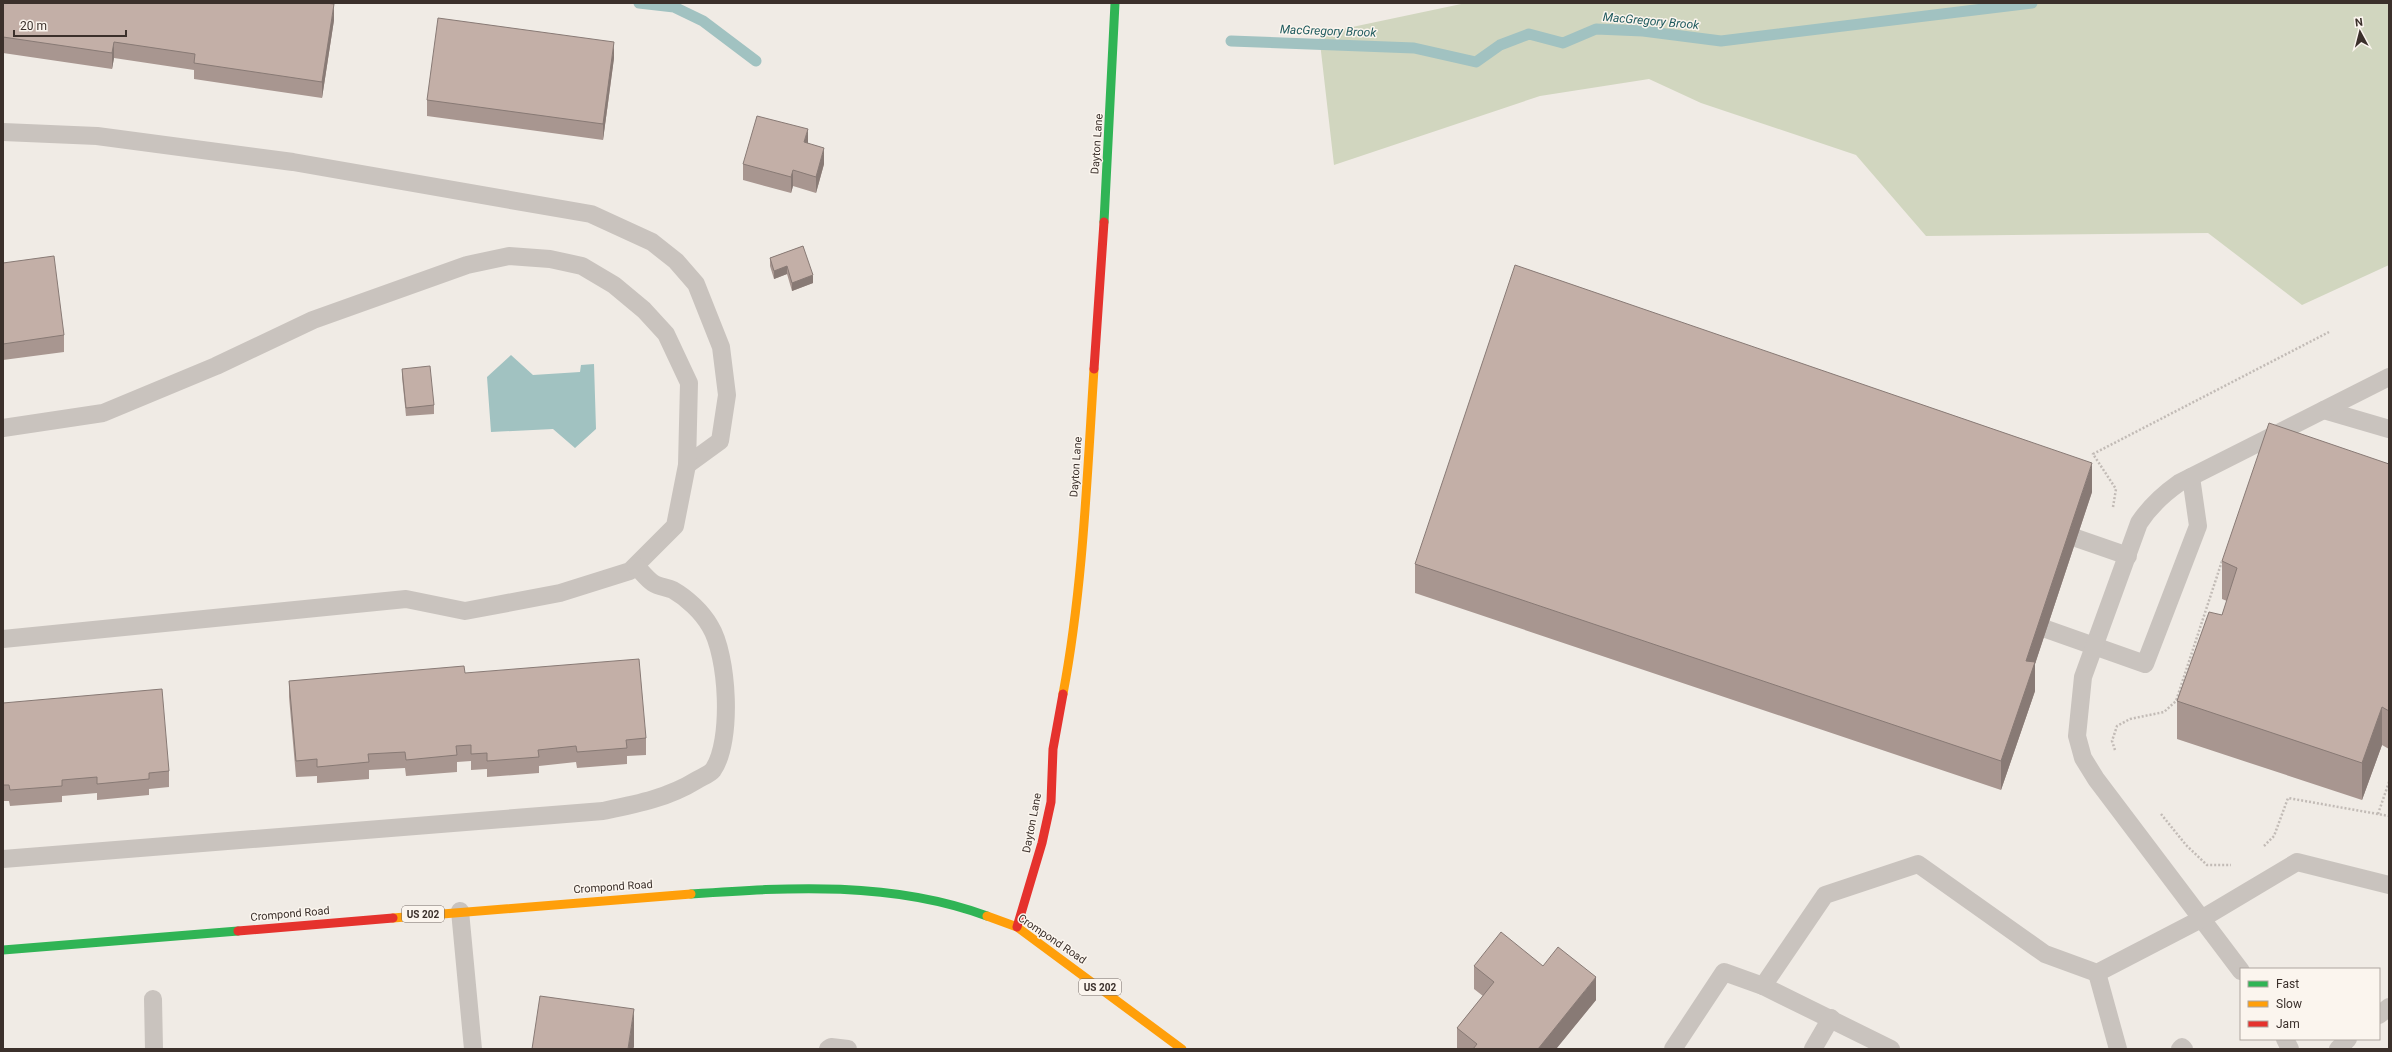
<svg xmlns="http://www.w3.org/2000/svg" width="2392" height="1052" viewBox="0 0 2392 1052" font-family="Roboto,sans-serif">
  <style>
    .green { fill: #d1d6bf }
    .water { fill: #a1c2c1 }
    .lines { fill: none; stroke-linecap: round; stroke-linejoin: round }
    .stream { stroke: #a1c2c1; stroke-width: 11 }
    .path { stroke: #c2bbb6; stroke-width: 2.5; stroke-dasharray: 2 2; stroke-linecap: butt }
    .lane { stroke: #c9c3be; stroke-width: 18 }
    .fast { stroke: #30b455; stroke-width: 9 }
    .slow { stroke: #ff9f0a; stroke-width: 9 }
    .jam { stroke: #e5322d; stroke-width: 9 }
    .wall { fill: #a89690 }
    .shaded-wall { fill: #887a75 }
    .building { fill: #c3afa7; stroke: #887a75 }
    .labels { text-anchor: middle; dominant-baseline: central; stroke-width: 3; stroke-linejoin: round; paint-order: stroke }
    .shield { fill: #fbf5ee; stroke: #756b66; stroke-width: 1 }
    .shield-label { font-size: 10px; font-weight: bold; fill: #3b302b }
    .street-label { font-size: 11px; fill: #3b302b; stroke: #fbf5ee }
    .water-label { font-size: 12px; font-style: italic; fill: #1f5a5e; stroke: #fbf5ee }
  </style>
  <rect width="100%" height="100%" fill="#f0ebe5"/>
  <polygon class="green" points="1466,3 2389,3 2389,265 2302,305 2208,233 1926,236 1856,155 1701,103 1649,79 1540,96 1334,165 1319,34"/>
  <polygon class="water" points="511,355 533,375 580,372 581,365 594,364 596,429 575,448 553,429 491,432 487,377"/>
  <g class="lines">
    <g class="stream">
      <polyline points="639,3 674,7 703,21 756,61"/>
      <polyline points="1231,41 1414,48 1476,62 1500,45 1529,34 1563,43 1596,29 1643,31 1721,41 2032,3"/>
    </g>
    <g class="path">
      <polyline points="2113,507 2116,489 2093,454 2329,332"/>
      <polyline points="2115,750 2112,741 2117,726 2130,719 2164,712 2176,701 2222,561"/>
      <polyline points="2161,814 2186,845 2207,865 2231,865"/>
      <polyline points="2378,814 2389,782"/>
      <polyline points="2264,846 2274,836 2288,798 2389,816"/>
    </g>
    <g class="lane">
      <polyline points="3,132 97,136 293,162 591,214 652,242 676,261 696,284 721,347 727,395 720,441 687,465"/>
      <polyline points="2324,410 2389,429"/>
      <polyline points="3,428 103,413 216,366 313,320 467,265 509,256 550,259 582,266 614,285 644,310 666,334 689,383 687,465 675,526 630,571 560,593 465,611 406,599 3,639"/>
      <polyline points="2076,538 2128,556"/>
      <polyline points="2046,629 2145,664 2198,526 2191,477"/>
      <path d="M3 859 603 811C637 804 668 798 697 780 702 777 710 774 713 770 733 741 728 655 710 626 702 612 687 598 673 590 667 587 659 587 653 583 647 579 641 571 636 566"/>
      <polyline points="460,911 473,1049"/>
      <path d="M2241 971 2096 779 2083 758 2077 736 2083 677 2139 523C2150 506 2162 495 2179 483L2389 377"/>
      <polyline points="2097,973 2118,1049"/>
      <polyline points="1763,986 1825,895 1918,864 2045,954 2097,973 2203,918 2297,862 2389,885"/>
      <polyline points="153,999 154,1049"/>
      <polyline points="2379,1015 2389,1007"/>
      <polyline points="2285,1039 2290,1049"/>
      <polyline points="828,1049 831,1047 848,1049"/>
      <polyline points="1673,1049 1724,972 1763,986 1891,1049"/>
      <polyline points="1813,1049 1831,1018"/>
      <polyline points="2180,1049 2182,1047 2184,1049"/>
      <polyline points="2338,1049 2348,1039"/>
    </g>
    <g class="fast">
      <polyline points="1104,222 1115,3"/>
      <path d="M691 894C790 887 892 881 987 916"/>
      <polyline points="3,950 238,931"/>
    </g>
    <g class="slow">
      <path d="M1063 694C1083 588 1087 477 1094 369"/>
      <polyline points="987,916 1017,927 1182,1049"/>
      <polyline points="393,918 691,894"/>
    </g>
    <g class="jam">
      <polyline points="1094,369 1104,222"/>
      <polyline points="1017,927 1042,843 1051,802 1053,749 1063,694"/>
      <polyline points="238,931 393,918"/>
    </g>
  </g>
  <g class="wall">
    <polygon points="3,3 334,20 322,98 194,79 194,70 114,58 112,69 3,53"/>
    <polygon points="614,58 603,140 427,116 427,100"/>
    <polygon points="808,143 824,164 816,193 793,186 791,193 743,180 743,164"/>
    <polygon points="803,246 813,283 792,291 787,274 774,279 770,266 770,258"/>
    <polygon points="3,263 64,335 64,352 3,360"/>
    <polygon points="402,369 434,405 434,414 406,416 402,377"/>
    <polygon points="2389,464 2389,749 2382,745 2362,800 2177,739 2177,701 2222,615 2227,601 2222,599 2222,561"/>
    <polygon points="2092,492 2035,664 2035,691 2001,790 1415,593 1415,564"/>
    <polygon points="465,673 646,738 646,755 627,756 627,764 577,768 576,762 539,766 539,773 487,777 487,769 471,770 471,761 457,762 457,772 406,776 405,768 369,770 369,779 317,783 317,776 296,777 289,697 289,681"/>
    <polygon points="3,703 169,771 169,787 149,789 149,795 97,800 97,793 62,796 62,802 10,806 9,801 3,801"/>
    <polygon points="1474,966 1543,966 1596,1000 1556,1049 1457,1049 1457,1028 1483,996 1474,989"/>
  </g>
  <g class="shaded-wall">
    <polygon points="334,4 334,20 322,98 322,82"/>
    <polygon points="114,42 114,58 112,69 112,53"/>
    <polygon points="614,42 614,58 603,140 603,124"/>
    <polygon points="808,129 808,145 804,142"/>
    <polygon points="824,148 824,164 816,193 816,177"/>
    <polygon points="793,170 793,186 791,193 791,177"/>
    <polygon points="787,266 787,274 774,279 774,271"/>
    <polygon points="813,275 813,283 792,291 792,283"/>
    <polygon points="2092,463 2092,492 2035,664 2035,691 2001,790 2001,761 2026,661"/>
    <polygon points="2382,707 2382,745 2362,800 2362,763"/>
    <polygon points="1596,977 1596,1000 1556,1049 1538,1049"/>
    <polygon points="634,1009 634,1047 633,1049 628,1049"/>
  </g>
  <g class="building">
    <polygon points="3,3 325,3 334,4 322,82 194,63 195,54 114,42 112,53 3,37"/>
    <polygon points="438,18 614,42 603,124 427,100"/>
    <polygon points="757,116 808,129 804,142 824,148 816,177 793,170 791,177 743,164"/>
    <polygon points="803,246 813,275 792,283 787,266 774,271 770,258"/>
    <polygon points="54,256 64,335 3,344 3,263"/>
    <polygon points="1515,265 2092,463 2026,661 2035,662 2001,761 1415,564"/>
    <polygon points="430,366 434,405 406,408 402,369"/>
    <polygon points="2269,423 2389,464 2389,711 2382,707 2362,763 2177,701 2209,612 2222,615 2237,568 2222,561"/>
    <polygon points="639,659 646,738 626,740 627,748 577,752 576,746 538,750 539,757 487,761 487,753 471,754 471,745 456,746 457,755 406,760 405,752 368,754 369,762 317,767 317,759 296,761 289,681 464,666 465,673"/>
    <polygon points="162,689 169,771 149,773 149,779 97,784 97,777 62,780 62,786 10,790 9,785 3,785 3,703"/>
    <polygon points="1501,932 1543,966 1558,947 1596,977 1538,1049 1473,1049 1477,1044 1457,1028 1494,982 1474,966"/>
    <polygon points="540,996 634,1009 628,1049 532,1049"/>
  </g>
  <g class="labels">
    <g class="shield">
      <rect x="402" y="906" width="42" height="16" rx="3"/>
      <rect x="1079" y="979" width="42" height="16" rx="3"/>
    </g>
    <g class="shield-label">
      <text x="423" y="914">US 202</text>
      <text x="1100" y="987">US 202</text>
    </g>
    <g class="street-label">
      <text transform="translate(1097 144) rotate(-86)">Dayton Lane</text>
      <text transform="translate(1076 467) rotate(-86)">Dayton Lane</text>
      <text transform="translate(1032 823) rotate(-79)">Dayton Lane</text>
      <text transform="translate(613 887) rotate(-4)">Crompond Road</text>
      <text transform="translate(290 914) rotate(-5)">Crompond Road</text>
      <text transform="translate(1052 939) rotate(34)">Crompond Road</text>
    </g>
    <g class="water-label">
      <text transform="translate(1651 21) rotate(5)">MacGregory Brook</text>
      <text transform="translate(1328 31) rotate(2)">MacGregory Brook</text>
    </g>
  </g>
  <rect width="2392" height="1052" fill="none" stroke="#3b302b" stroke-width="8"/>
  <rect x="2240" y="968" width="140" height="72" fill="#fbf5ee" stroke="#aea6a0"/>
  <rect x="2248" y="981" width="20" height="6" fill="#30b455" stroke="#aea6a0"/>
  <text x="2276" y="988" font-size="12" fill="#3b302b">Fast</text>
  <rect x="2248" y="1001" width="20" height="6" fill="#ff9f0a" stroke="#aea6a0"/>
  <text x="2276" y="1008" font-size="12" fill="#3b302b">Slow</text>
  <rect x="2248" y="1021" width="20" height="6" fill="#e5322d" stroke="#aea6a0"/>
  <text x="2276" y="1028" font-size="12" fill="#3b302b">Jam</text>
  <g transform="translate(2360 32) rotate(353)" stroke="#fbf5ee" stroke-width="3" paint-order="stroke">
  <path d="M0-3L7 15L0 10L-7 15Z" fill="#3b302b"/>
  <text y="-6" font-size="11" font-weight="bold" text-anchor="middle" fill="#3b302b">N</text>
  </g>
  <path d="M14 30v6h112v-6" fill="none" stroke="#3b302b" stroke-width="2"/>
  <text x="20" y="30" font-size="12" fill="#3b302b" stroke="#fbf5ee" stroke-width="3" paint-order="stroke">20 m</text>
</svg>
